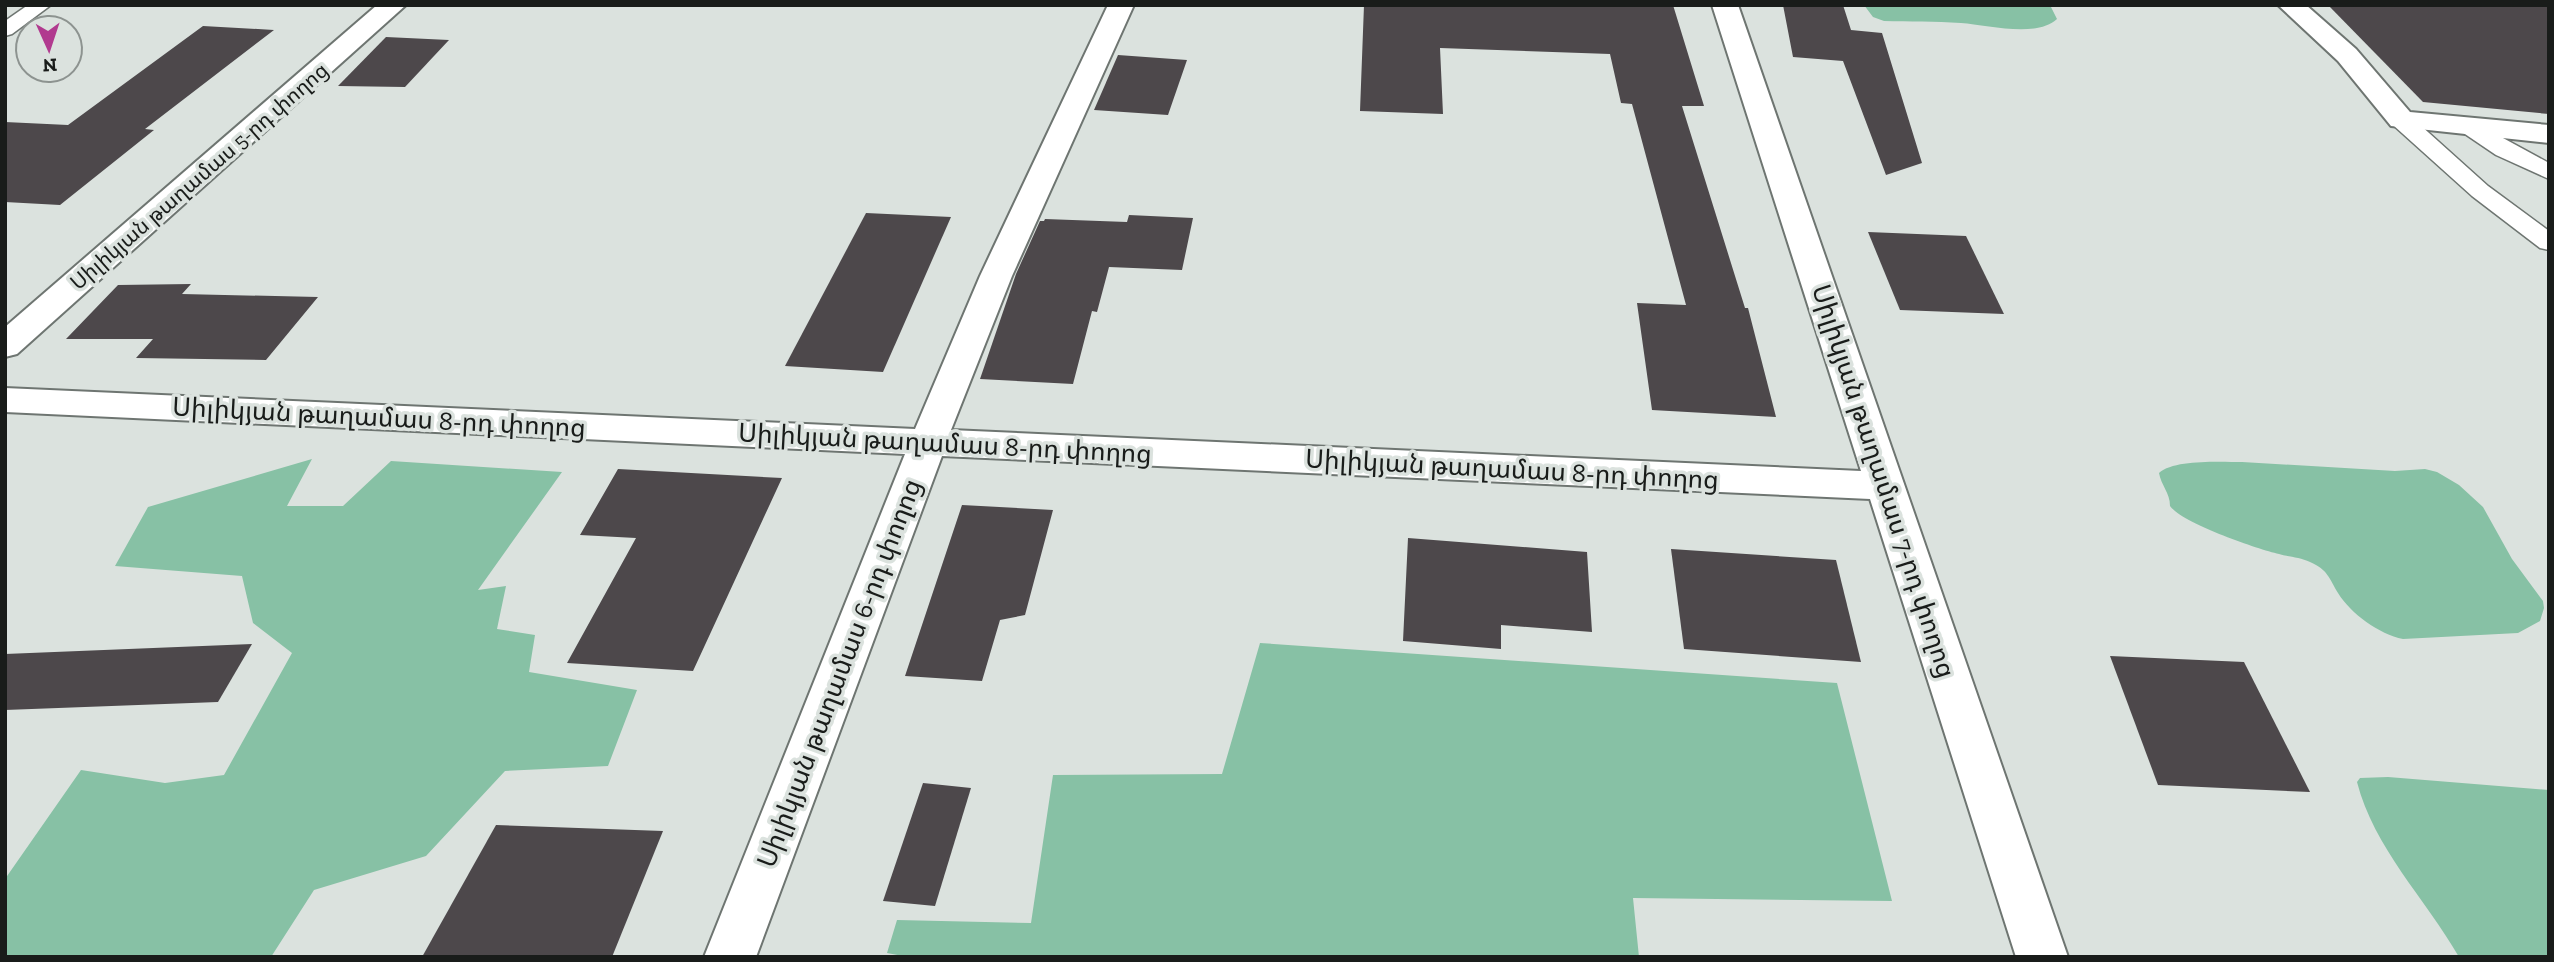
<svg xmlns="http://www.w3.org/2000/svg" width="2554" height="962" viewBox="0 0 2554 962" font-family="'Zilla Slab','Noto Sans Armenian',serif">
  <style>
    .green { fill: #87c1a5 }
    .building { fill: #4d484b }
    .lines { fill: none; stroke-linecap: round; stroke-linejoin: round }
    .lane-casing { stroke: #6e7571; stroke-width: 3 }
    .street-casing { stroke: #6e7571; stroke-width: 4 }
    .lane { fill: #fff; fill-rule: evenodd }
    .street { fill: #fff; fill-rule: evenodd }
    .labels { text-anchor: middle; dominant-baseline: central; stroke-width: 7; stroke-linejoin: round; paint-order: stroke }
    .far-street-label { font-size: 21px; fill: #191c1a; stroke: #dbe2de }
    .street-label { font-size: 26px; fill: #191c1a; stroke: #dbe2de }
  </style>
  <rect width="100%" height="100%" fill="#dbe2de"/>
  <g class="green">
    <path d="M1864 5H2050L2057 19C2037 38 1987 25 1961 23 1935 21 1910 22 1884 21L1873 17Z"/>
    <polygon points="312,459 287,506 343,506 391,461 562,472 478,590 506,586 497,629 535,635 529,672 637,690 608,766 505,771 426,856 314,890 271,957 5,957 5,879 81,770 165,783 224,775 292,653 253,623 242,576 115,566 148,507"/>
    <path d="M2242 462 2395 471 2425 469 2437 472 2459 485 2483 507 2512 559 2543 601 2544 608 2540 621 2518 633 2403 639C2379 634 2351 614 2338 593 2329 578 2328 570 2310 562 2300 557 2289 557 2279 554 2257 549 2182 523 2170 506 2170 493 2161 485 2159 473 2174 459 2222 462 2242 462Z"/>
    <polygon points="1260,643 1837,683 1892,901 1633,898 1639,957 908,957 887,953 897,920 1031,923 1053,775 1222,774"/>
    <path d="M2388 777 2549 790V957H2459C2425 898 2374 848 2357 782L2360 778Z"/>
  </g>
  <g class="building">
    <polygon points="1364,5 1673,5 1704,106 1682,106 1745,308 1748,308 1776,417 1652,410 1637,303 1686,305 1632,104 1621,103 1610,54 1440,48 1443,114 1360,111"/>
    <polygon points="1783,5 1843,5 1851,30 1882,33 1922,163 1886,175 1843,61 1793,57"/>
    <polygon points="2328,5 2549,5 2549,114 2423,102"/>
    <polygon points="203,26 274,30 145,129 154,130 60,205 5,202 5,122 68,125"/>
    <polygon points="386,37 449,40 405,87 338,86"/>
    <polygon points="1118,55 1187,60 1168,115 1094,110"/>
    <polygon points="866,213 951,217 883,372 785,366"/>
    <polygon points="1129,215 1193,218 1182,270 1109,267 1097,312 1092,311 1073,384 980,379 1016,274 1040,221 1044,221 1045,219 1127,222"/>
    <polygon points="1868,232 1966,236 2004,314 1900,310"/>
    <polygon points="191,284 182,294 318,297 266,360 136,358 153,339 66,339 118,285"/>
    <polygon points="618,469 782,478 693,671 567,663 636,538 580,535"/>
    <polygon points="962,505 1053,510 1025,615 1000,620 982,681 905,676"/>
    <polygon points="1408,538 1587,552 1592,632 1501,625 1501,649 1403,641"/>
    <polygon points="1671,549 1836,560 1861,662 1684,649"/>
    <polygon points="252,644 218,702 5,710 5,654"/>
    <polygon points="2110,656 2244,662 2310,792 2158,785"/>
    <polygon points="923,783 971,788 935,906 883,901"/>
    <polygon points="496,825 663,831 612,957 422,957"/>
  </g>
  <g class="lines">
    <g class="lane-casing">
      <g id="lane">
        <polygon points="28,5 51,5 12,34 5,36 5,21"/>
        <polygon points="2401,113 2409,115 2488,186 2549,231 2549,250 2540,248 2472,196 2393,125 2390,120 2393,115"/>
        <polygon points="2470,120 2549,163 2549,179 2496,155 2462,132 2459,127 2462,122"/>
      </g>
    </g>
    <g class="street-casing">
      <g id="street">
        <polygon points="377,5 406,5 17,354 5,357 5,327"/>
        <polygon points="1108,5 1133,7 1012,276 951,430 1861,471 1712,5 1738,5 2068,957 2016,957 1870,499 942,456 756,957 704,957 905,454 5,412 5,388 915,429 980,276"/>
        <polygon points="2278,5 2306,5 2356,49 2410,112 2549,125 2549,143 2391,126 2338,61"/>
      </g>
    </g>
    <use href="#lane" class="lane"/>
    <use href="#street" class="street"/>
  </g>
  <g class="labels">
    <g class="far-street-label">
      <text transform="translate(199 176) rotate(-41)">Սիլիկյան թաղամաս 5-րդ փողոց</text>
    </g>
    <g class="street-label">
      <text transform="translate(379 417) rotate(3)">Սիլիկյան թաղամաս 8-րդ փողոց</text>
      <text transform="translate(945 443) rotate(3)">Սիլիկյան թաղամաս 8-րդ փողոց</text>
      <text transform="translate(1512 469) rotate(3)">Սիլիկյան թաղամաս 8-րդ փողոց</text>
      <text transform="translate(1884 481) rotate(72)">Սիլիկյան թաղամաս 7-րդ փողոց</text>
      <text transform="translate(839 673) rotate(-69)">Սիլիկյան թաղամաս 6-րդ փողոց</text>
    </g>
  </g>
  <rect width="2554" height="962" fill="none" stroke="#191c1a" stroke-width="14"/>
  <g transform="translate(49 49) rotate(177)"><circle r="33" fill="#dbe2de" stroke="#8d9390" stroke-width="2"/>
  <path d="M0-5L12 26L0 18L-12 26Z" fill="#b13a8f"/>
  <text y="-10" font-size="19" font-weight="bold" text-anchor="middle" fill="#191c1a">N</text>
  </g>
</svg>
